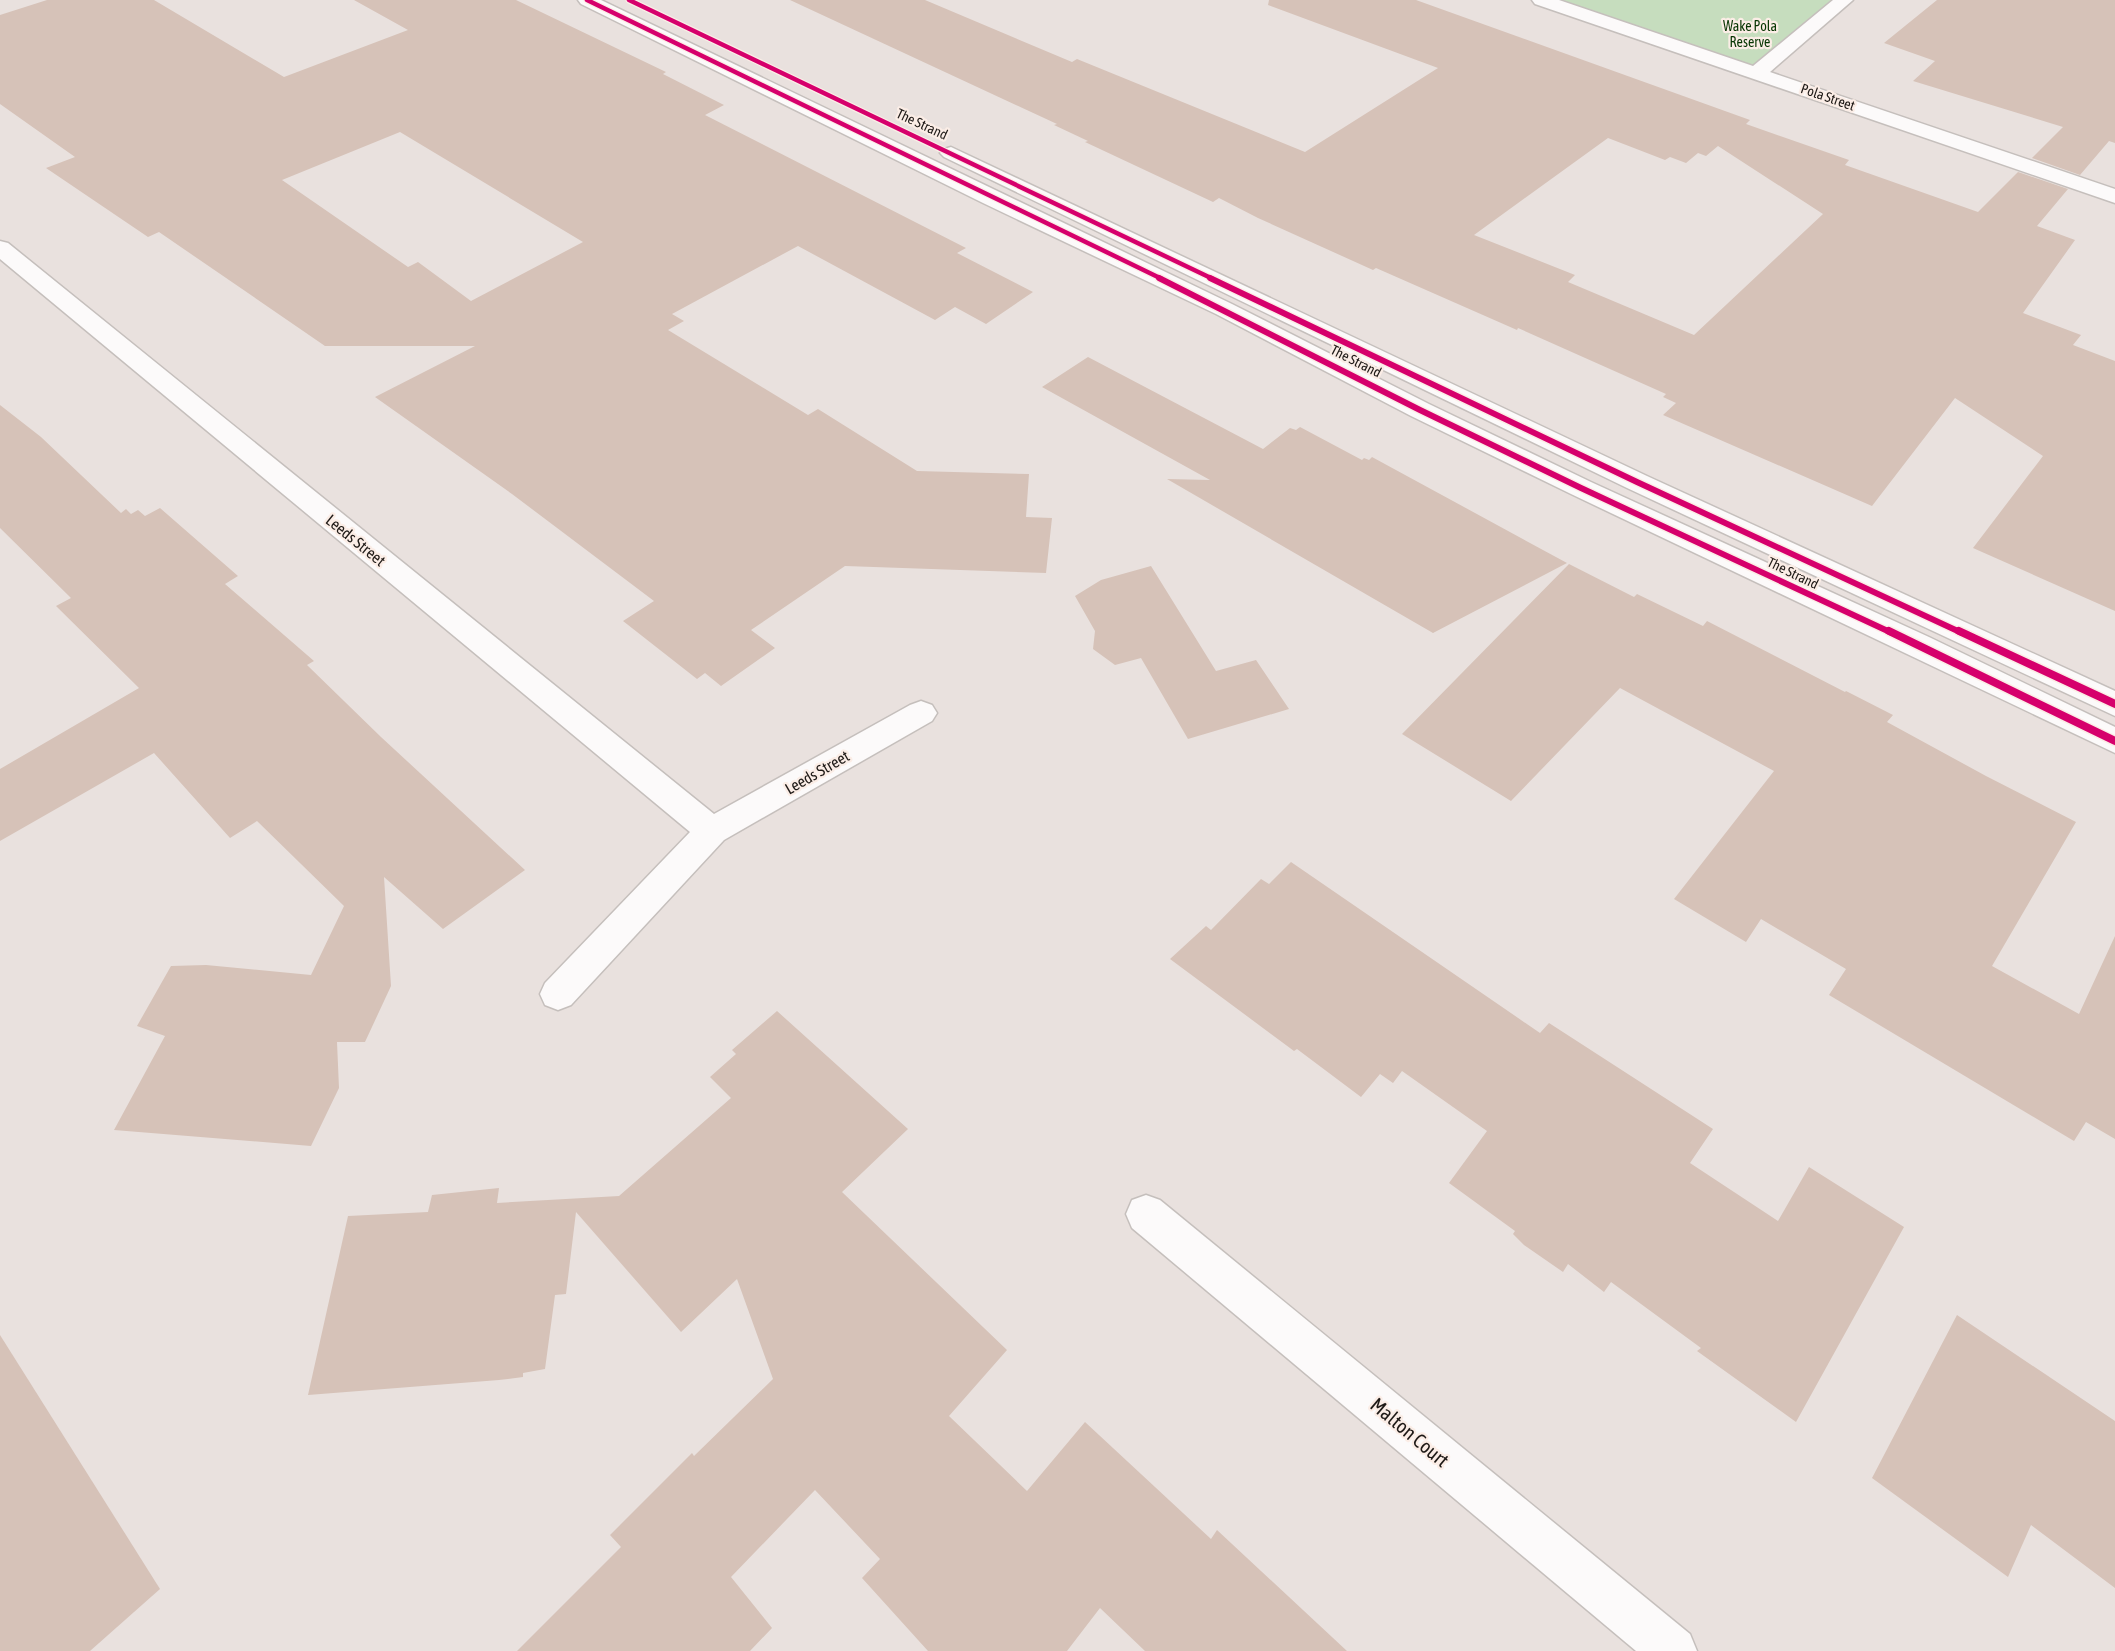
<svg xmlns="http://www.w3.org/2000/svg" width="2115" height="1651" viewBox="0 0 2115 1651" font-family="'Asap Condensed',sans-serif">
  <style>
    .green { fill: #c6ddbe }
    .building { fill: #d6c2b8; fill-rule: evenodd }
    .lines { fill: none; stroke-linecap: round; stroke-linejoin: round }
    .street-casing { stroke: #c5bfbc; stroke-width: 3 }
    .secondary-casing { stroke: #c5bfbc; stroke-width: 3 }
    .street { fill: #fcfafa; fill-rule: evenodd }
    .secondary { fill: #fcfafa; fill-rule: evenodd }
    .cycleway-far2-casing { stroke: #fbede6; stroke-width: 7 }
    .cycleway-far1-casing { stroke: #fbede6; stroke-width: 9 }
    .cycleway-casing { stroke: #fbede6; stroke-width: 11 }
    .cycleway-far2 { stroke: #d6006c; stroke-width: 4.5 }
    .cycleway-far1 { stroke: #d6006c; stroke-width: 6 }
    .cycleway { stroke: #d6006c; stroke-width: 8 }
    .labels { text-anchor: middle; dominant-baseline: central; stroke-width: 4.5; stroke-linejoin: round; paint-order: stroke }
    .far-park-label { font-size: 14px; fill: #063502; stroke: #fbede6 }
    .far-street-label { font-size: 14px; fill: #1e1916; stroke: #fbede6 }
    .street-label { font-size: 16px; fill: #1e1916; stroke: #fbede6 }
    .near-street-label { font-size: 20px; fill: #1e1916; stroke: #fbede6 }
  </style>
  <rect width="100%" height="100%" fill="#e9e1de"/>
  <polygon class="green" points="1541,0 1844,0 1757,73"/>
  <g class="building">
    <path d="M47 0H154L284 77 408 30 354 0H516L666 72 663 74 724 105 705 115 966 248 957 253 1033 292 986 324 955 307 935 320 798 246 672 314 684 321 668 330 808 415 818 409 917 471 1029 474 1026 517 1052 518 1046 573 845 566 751 630 775 648 721 686 705 673 697 679 623 621 654 601 512 494 375 397 475 346H325L159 232 148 237 46 168 75 157 0 104V15ZM400 132 583 242 471 301 418 262 408 267 282 180Z"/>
    <path d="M790 0H925L1072 62 1077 59 1305 152 1438 68 1268 5 1269 0H1416L1750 120 1746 124 1849 160 1845 165 1978 212 2018 172 2068 189 2037 226 2075 240 2023 313 2081 335 2073 345 2115 361V611L1973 548 2043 456 1955 398 1872 506 1663 415 1676 403 1663 397 1666 394 1518 328 1517 330 1376 268 1373 270 1258 218 1219 198 1213 202 1085 142 1088 141 1054 125 1057 124ZM1608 138 1665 160 1670 157 1686 163 1698 153 1706 156 1718 146 1823 214 1694 335 1568 282 1575 275 1474 235Z"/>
    <polygon points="1937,0 2115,0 2115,143 2109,141 2080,175 2032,158 2063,127 1913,81 1935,61 1884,43"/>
    <polygon points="1088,357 1263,449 1290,428 1296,430 1300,427 1362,460 1364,458 1369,460 1372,457 1567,563 1433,633 1167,479 1210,480 1042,387"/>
    <polygon points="0,405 41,437 121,513 126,509 131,514 138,510 145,516 160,508 238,576 225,584 314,661 307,665 381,737 525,870 443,929 384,877 391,986 365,1042 337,1042 339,1088 311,1146 114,1130 165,1036 137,1026 171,966 206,965 311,975 344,906 257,821 230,838 154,753 0,841 0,769 139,688 56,606 71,598 0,528"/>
    <polygon points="1569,564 1634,597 1637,594 1703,626 1707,621 1845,692 1846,691 1893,715 1887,722 1986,776 2076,822 1992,966 2079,1014 2115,936 2115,1139 2086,1122 2074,1141 1829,995 1846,969 1761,919 1746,942 1674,899 1774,771 1620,688 1511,801 1402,734"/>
    <polygon points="1151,566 1216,671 1256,660 1289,709 1188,739 1141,658 1115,665 1093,649 1095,631 1075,596 1101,580"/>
    <polygon points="1291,862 1540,1033 1549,1023 1713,1129 1690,1163 1778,1221 1809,1167 1904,1227 1796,1422 1697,1351 1701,1348 1611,1282 1604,1292 1568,1264 1563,1272 1524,1245 1513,1234 1515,1231 1449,1183 1487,1131 1402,1071 1393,1083 1380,1074 1361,1097 1297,1049 1294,1051 1170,959 1206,926 1211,930 1261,879 1269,884"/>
    <polygon points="777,1011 908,1129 842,1192 1007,1350 949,1416 1027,1491 1085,1422 1211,1539 1217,1530 1347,1651 1145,1651 1100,1608 1067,1651 928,1651 862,1578 880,1559 815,1490 731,1577 772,1628 750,1651 517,1651 621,1547 610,1535 692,1453 694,1456 773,1379 737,1279 681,1332 576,1212 566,1294 555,1295 545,1369 523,1373 523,1377 499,1380 308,1395 348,1216 428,1212 432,1195 499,1188 497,1203 619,1196 731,1098 710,1077 736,1054 732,1050"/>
    <polygon points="1957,1315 2115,1421 2115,1588 2031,1525 2008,1577 1872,1478"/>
    <polygon points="0,1335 160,1589 90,1651 0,1651"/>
  </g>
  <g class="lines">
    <g class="street-casing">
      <g id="street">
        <polygon points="1532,0 1559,0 1753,66 1833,0 1853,0 1770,72 2115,189 2115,203 1535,4"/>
        <polygon points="0,241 8,243 714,814 910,705 921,701 932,705 937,713 932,721 724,840 571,1005 558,1010 545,1005 540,994 545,983 690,832 0,259"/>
        <polygon points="1146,1195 1160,1200 1690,1634 1697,1651 1636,1651 1132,1228 1126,1214 1132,1200"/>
      </g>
    </g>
    <g class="secondary-casing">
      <g id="secondary">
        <polygon points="578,0 601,0 1232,304 1429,404 1591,482 1929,637 2115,727 2115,753 1571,494 1411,416 1216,314 983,203 581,4"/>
        <polygon points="951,147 1647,476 2115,691 2115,716 1627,488 944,157 940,153 944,149"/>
      </g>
    </g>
    <use href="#street" class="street"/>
    <use href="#secondary" class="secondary"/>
    <g class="cycleway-far2-casing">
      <g id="cycleway-far2">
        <polyline points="587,0 1162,279"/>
        <polyline points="629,0 1213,279"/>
      </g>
    </g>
    <g class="cycleway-far1-casing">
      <g id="cycleway-far1">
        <polyline points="1159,278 1420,410 1581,488 1892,633"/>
        <polyline points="1210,278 1637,482 1962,633"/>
      </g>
    </g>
    <g class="cycleway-casing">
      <g id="cycleway">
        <polyline points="1889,631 2115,741"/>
        <polyline points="1959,631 2115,704"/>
      </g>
    </g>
    <use href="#cycleway-far2" class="cycleway-far2"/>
    <use href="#cycleway-far1" class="cycleway-far1"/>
    <use href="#cycleway" class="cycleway"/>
  </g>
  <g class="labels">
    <g class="far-park-label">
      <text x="1750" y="26">Wake Pola<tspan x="1750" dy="16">Reserve</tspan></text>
    </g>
    <g class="far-street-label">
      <text transform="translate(1828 97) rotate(19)">Pola Street</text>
      <text transform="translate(922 124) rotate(25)">The Strand</text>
      <text transform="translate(1356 361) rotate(27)">The Strand</text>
      <text transform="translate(1793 573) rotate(26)">The Strand</text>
    </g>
    <g class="street-label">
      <text transform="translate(356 540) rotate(39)">Leeds Street</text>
      <text transform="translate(817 772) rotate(-30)">Leeds Street</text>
    </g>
    <g class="near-street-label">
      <text transform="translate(1410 1432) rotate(40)">Malton Court</text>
    </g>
  </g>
</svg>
